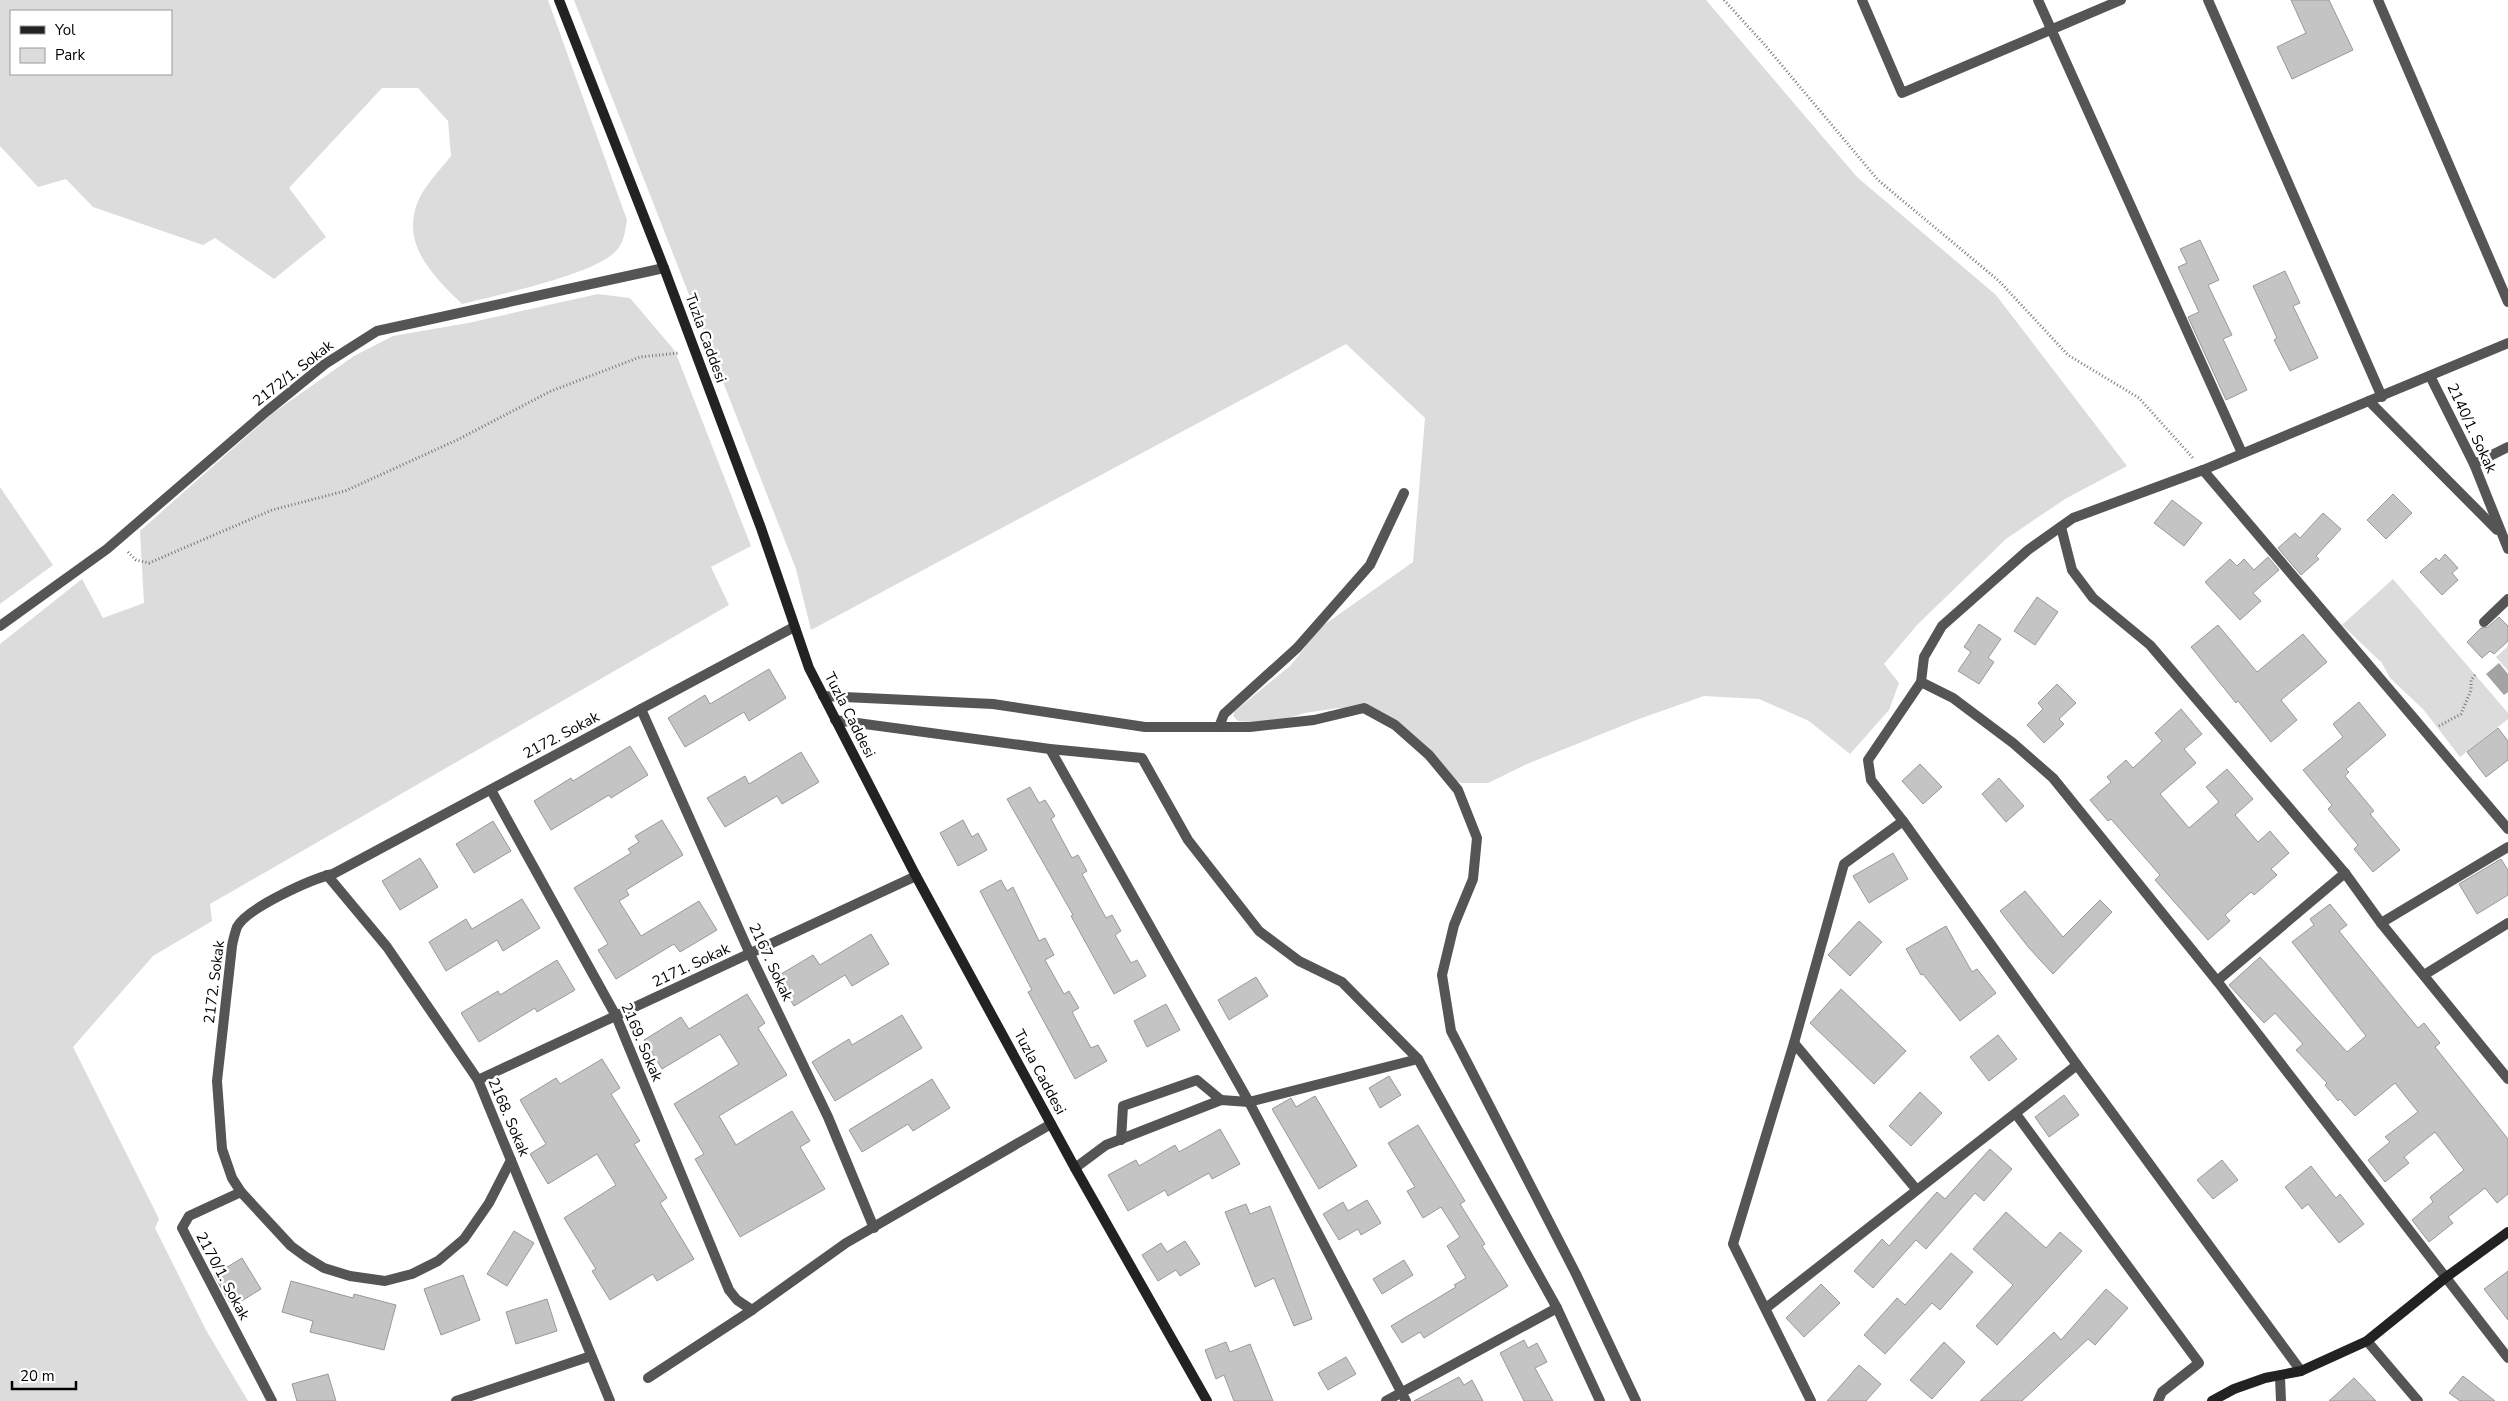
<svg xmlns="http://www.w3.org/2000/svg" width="2508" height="1401" viewBox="0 0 2508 1401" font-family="'Nunito Sans',sans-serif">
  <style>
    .green { fill: #dcdcdc; fill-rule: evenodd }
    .water { fill: #a3a3a3 }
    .building { fill: #c4c4c4; stroke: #999 }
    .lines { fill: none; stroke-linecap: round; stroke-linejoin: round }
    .path { stroke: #777; stroke-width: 3; stroke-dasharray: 1 2.5; stroke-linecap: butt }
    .lane { stroke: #555; stroke-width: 10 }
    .street { stroke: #555; stroke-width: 10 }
    .secondary { stroke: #222; stroke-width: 10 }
    .labels { text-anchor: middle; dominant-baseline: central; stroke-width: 5; stroke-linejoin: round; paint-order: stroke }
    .street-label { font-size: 15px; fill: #000; stroke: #fff }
  </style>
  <rect width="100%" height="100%" fill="#fff"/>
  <g class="green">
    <path d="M0 0H548L627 220C625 232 624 244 615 252 592 275 497 295 462 304 433 276 399 243 419 199 426 184 441 169 451 156L448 121 418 88H382L289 188 326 237 274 279 215 238 203 245 93 207 66 179 38 187 0 146ZM11 11H171V74H11Z"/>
    <polygon points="574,0 1706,0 1857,177 1996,295 2127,466 2065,499 2006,539 1918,624 1884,664 1899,683 1889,710 1850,754 1809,721 1759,699 1704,696 1639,719 1527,764 1488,783 1461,783 1443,775 1392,728 1361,712 1338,708 1305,713 1269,724 1238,721 1233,716 1235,711 1290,666 1321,627 1413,562 1425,418 1346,344 811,630 796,569"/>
    <polygon points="598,294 630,298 675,351 751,546 711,567 729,605 210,904 212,921 153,956 73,1047 159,1219 155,1228 206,1330 248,1401 0,1401 0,644 82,579 103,618 144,603 140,531 273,413 354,356 393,336 468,323"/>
    <polygon points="0,487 53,565 0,604"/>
    <polygon points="2393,579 2508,713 2508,719 2460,757 2423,709 2390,678 2382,663 2342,625"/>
    <polygon points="2508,646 2508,671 2496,657"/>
  </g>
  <polygon class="water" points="2499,663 2508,674 2508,692 2504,695 2486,674"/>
  <g class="building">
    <polygon points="2291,0 2329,0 2353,50 2292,79 2277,47 2306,33"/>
    <polygon points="2200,240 2219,280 2208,285 2232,335 2223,339 2247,390 2226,400 2188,317 2199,312 2178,267 2187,263 2180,249"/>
    <polygon points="2285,271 2300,303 2293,306 2318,358 2290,371 2274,340 2277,338 2253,286"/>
    <polygon points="2393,494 2412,513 2386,539 2367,520"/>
    <polygon points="2172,500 2202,523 2184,546 2154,523"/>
    <polygon points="2323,513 2341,529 2316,556 2319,559 2301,575 2278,548 2295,533 2300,538"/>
    <polygon points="2445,554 2458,568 2452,573 2458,580 2442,595 2420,572 2436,558 2439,561"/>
    <polygon points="2268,557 2279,570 2253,593 2261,601 2240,620 2205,582 2230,559 2237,566 2244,559 2254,570"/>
    <polygon points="2037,597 2058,612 2035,645 2014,631"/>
    <polygon points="2499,617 2508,626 2508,641 2494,654 2490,651 2482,658 2467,642 2481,628 2488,627"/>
    <polygon points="1979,624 2001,639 1988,658 1994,662 1979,684 1958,671 1971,652 1964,647"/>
    <polygon points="2218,625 2257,672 2303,634 2327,662 2281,700 2297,720 2271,742 2238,701 2236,703 2191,647"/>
    <polygon points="769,669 786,698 749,721 744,712 685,747 668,718 705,695 710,704"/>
    <polygon points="2057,684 2076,703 2059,719 2064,724 2044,743 2027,725 2043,709 2038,703"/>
    <polygon points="2359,702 2386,735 2346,769 2349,772 2345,776 2374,811 2370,814 2400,850 2373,872 2354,849 2358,845 2328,809 2332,805 2303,770 2343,737 2333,724"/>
    <polygon points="2181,709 2202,734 2184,749 2196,763 2160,794 2189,828 2219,802 2206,787 2227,769 2253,799 2235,815 2258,842 2270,831 2289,853 2271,869 2277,875 2254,895 2251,892 2225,915 2230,921 2208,940 2155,880 2160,875 2111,819 2108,821 2090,800 2111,782 2107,777 2126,760 2133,768 2162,741 2155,733"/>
    <polygon points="2498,728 2508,741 2508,760 2486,777 2467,752"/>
    <polygon points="630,746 648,775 611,798 609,795 551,830 534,801 571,778 573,781"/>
    <polygon points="801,752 819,782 782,804 777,796 725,827 707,798 745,776 749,784"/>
    <polygon points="1920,764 1942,787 1923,804 1902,781"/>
    <polygon points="1999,778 2024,806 2006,822 1982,794"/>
    <polygon points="1030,787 1039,803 1045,800 1055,816 1051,819 1072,858 1078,855 1087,871 1082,874 1106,918 1112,915 1121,931 1115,935 1131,963 1137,960 1146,976 1114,994 1071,916 1073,915 1007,799"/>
    <polygon points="662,820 683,855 626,890 629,895 619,901 641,936 699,901 717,930 680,952 674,944 616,979 598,950 608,944 574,888 631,853 628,849 639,842 635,836"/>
    <polygon points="963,820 972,837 978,833 987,850 958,866 940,833"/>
    <polygon points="493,821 511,851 474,873 456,844"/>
    <polygon points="1893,853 1908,879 1869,903 1853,876"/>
    <polygon points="420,858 438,887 400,910 382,881"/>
    <polygon points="2501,859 2508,870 2508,895 2477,914 2459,884"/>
    <polygon points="1001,880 1007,891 1013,887 1039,941 1045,938 1054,955 1045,960 1064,994 1069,991 1079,1008 1072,1012 1091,1048 1098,1045 1107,1061 1075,1079 1028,992 1032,990 980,891"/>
    <polygon points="2025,891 2063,937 2100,900 2112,912 2053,974 2029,948 2000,911"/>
    <polygon points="522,899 540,928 503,951 497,940 446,971 429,942 466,919 472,929"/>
    <polygon points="2330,904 2347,925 2339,931 2418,1028 2424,1023 2440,1043 2435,1047 2508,1139 2508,1194 2497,1203 2485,1188 2448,1217 2453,1223 2429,1242 2412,1220 2433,1202 2430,1197 2464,1170 2435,1132 2404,1157 2409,1163 2385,1182 2368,1160 2390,1142 2385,1137 2418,1112 2395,1083 2355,1116 2340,1099 2338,1101 2325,1085 2327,1083 2296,1050 2303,1044 2275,1013 2264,1023 2229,985 2260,957 2347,1052 2366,1036 2292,942 2314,925 2310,919"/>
    <polygon points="1859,921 1882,942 1850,976 1828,955"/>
    <polygon points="1946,926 1972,972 1977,969 1996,993 1960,1021 1923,974 1921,975 1906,949"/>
    <polygon points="871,934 889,964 852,986 845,975 794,1006 776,977 813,955 820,965"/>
    <polygon points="557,960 575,990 537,1012 535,1008 479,1042 461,1013 498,991 500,995"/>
    <polygon points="1256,977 1268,996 1229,1020 1218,1000"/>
    <polygon points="1841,989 1906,1051 1874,1084 1810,1023"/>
    <polygon points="747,994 765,1023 758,1028 787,1075 719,1116 736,1145 792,1111 810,1141 800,1147 825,1189 740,1237 695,1159 704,1154 674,1104 739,1064 720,1034 662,1069 644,1040 681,1017 689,1029"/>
    <polygon points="1166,1004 1180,1030 1147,1047 1134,1021"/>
    <polygon points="902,1015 922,1048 835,1101 812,1062 849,1039 852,1045"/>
    <polygon points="1998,1035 2017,1059 1989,1081 1970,1057"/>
    <polygon points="602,1059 620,1088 611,1094 640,1141 634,1144 667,1198 660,1203 694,1259 657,1281 653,1274 610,1300 592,1271 596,1269 564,1218 616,1185 597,1154 548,1184 530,1154 546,1144 520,1100 556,1078 560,1084"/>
    <polygon points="1389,1076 1401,1095 1380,1108 1369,1088"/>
    <polygon points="932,1079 950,1108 913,1131 908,1124 862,1152 849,1130"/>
    <polygon points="1920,1092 1942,1113 1911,1146 1889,1126"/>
    <polygon points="2064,1095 2079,1115 2049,1137 2035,1117"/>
    <polygon points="1315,1096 1357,1166 1319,1189 1272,1109 1291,1098 1296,1107"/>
    <polygon points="1418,1125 1465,1201 1460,1204 1485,1244 1482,1246 1508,1286 1424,1338 1420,1332 1402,1343 1391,1326 1456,1287 1454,1285 1466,1278 1447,1246 1460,1237 1441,1207 1423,1218 1407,1191 1415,1187 1388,1143"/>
    <polygon points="1220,1129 1240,1164 1212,1179 1209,1173 1168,1196 1165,1190 1128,1211 1108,1175 1136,1160 1139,1166 1175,1145 1179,1152"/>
    <polygon points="1990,1149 2012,1169 1984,1201 1975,1193 1926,1249 1916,1240 1873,1288 1854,1271 1882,1239 1889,1246 1937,1192 1945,1199"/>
    <polygon points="2222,1160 2238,1180 2213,1199 2197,1180"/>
    <polygon points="2311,1166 2336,1198 2340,1194 2364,1224 2339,1243 2308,1204 2302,1209 2285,1187"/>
    <polygon points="1367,1200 1381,1223 1361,1235 1358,1229 1339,1240 1323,1214 1343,1202 1348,1211"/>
    <polygon points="1246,1204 1250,1214 1270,1206 1312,1319 1294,1326 1274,1278 1255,1287 1225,1212"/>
    <polygon points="2006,1212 2046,1248 2060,1232 2082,1251 1997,1345 1976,1326 2013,1285 1973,1249"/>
    <polygon points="514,1231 534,1243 507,1286 487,1274"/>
    <polygon points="1185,1241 1200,1264 1180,1276 1176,1270 1158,1281 1142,1255 1161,1243 1167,1252"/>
    <polygon points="1951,1253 1973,1272 1940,1310 1932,1303 1885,1354 1864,1335 1897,1298 1905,1305"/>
    <polygon points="242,1258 261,1289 232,1307 214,1275"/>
    <polygon points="1404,1260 1413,1275 1382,1294 1373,1279"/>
    <polygon points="2508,1271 2508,1320 2484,1289"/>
    <polygon points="463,1275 480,1320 441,1335 424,1289"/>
    <polygon points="291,1281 353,1298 354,1294 396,1305 384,1350 310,1332 313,1321 282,1312"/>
    <polygon points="1821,1284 1840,1303 1804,1337 1786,1318"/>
    <polygon points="2106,1289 2128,1308 2095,1345 2088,1339 2022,1401 1980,1401 2054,1332 2061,1340"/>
    <polygon points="547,1299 557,1331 516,1344 506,1312"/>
    <polygon points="1524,1340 1528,1348 1537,1343 1547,1362 1535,1368 1553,1401 1524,1401 1500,1353"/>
    <polygon points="1226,1342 1230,1352 1250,1344 1273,1401 1234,1401 1224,1375 1216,1379 1205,1350"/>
    <polygon points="1944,1342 1965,1362 1932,1399 1910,1380"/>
    <polygon points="1346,1357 1356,1374 1328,1390 1318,1373"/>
    <polygon points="1859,1365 1881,1384 1866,1401 1827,1401"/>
    <polygon points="328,1374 336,1401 297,1401 292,1384"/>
    <polygon points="2463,1376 2495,1401 2460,1401 2449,1393"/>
    <polygon points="1459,1377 1464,1385 1472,1380 1483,1401 1414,1401"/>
    <polygon points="2354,1378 2376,1401 2329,1401"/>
  </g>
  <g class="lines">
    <g class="path">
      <polyline points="1724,0 1764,44 1878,180 1999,281 2068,355 2139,398 2193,458"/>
      <polyline points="128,552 136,560 149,563 272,510 345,491 457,440 551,391 640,357 679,353"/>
      <polyline points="2439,726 2461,714 2471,690 2471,680 2476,674"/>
    </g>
    <g class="lane">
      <polyline points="823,696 993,704 1145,727 1250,727 1314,720 1364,708 1395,725 1429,755 1458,790 1477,838 1473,879 1454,925 1442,975 1451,1031 1576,1274 1636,1401"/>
      <polyline points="1219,727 1224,714 1297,648 1370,565 1404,493"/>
      <polyline points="648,1378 752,1310 846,1243 1051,1124"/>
    </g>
    <g class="street">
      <polyline points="1862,0 1902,93 2121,0"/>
      <polyline points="2038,0 2242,453"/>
      <polyline points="2208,0 2382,397"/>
      <polyline points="2378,0 2508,302"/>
      <polyline points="2508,343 2203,470 2073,518 2028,550 1942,626 1924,657 1921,682 1953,698 2013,743 2053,778 2217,981 2508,1358"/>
      <polyline points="2430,376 2474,464 2508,549"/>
      <polyline points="2369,401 2497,530"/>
      <polyline points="2474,464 2508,447"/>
      <polyline points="2203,470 2508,829"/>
      <polyline points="2061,527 2072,570 2093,598 2150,645 2345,873 2381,923 2508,1079"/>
      <polyline points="2484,622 2508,599"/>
      <polyline points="0,626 107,549 267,411 325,364 377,331 664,268"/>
      <polyline points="641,709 750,954 828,1117 874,1228"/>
      <polyline points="835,720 1050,749 1142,758 1188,840 1259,931 1299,961 1342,982 1418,1059 1557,1308 1600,1401"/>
      <polyline points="1050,749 1249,1102 1406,1401"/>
      <polyline points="491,790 616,1016 729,1290 737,1300 752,1310"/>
      <polyline points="1903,821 1871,780 1868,760 1921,682"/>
      <polyline points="327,875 387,947 478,1080 610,1401"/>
      <polyline points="2381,923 2508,847"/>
      <polyline points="2424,975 2508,923"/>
      <polyline points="2217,981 2345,873"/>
      <polyline points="1794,1043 1916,1189"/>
      <polyline points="478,1080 916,876"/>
      <polyline points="2016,1114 2199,1363 2162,1392 2158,1401"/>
      <polyline points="1121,1140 1123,1106 1197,1080 1221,1100"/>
      <path d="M511 1160 489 1203 464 1239 438 1261 412 1274 385 1281 350 1276 324 1268 306 1257 291 1246 241 1192 232 1178 222 1149 217 1081 232 946C233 940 235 933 237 927 247 908 311 879 333 874L794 627"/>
      <polyline points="1075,1168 1106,1145 1221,1100 1249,1102 1418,1059"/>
      <polyline points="241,1192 189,1216 182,1228 272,1401"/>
      <polyline points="1766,1308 2077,1065"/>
      <polyline points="2367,1341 2418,1401"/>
      <polyline points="2280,1377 2281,1401"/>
      <polyline points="456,1401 591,1356"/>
      <polyline points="1386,1401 1557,1308"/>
      <polyline points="1811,1401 1733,1244 1794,1043 1844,864 1903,821 2077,1065 2301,1371"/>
    </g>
    <g class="secondary">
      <polyline points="559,0 664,268 761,528 809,668 916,876 1075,1168 1207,1401"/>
      <polyline points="2212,1401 2234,1389 2265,1378 2301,1371 2367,1341 2445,1278 2508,1232"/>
    </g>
  </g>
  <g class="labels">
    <g class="street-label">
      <text transform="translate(706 338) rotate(70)">Tuzla Caddesi</text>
      <text transform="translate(293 373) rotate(-38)">2172/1. Sokak</text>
      <text transform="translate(2472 428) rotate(65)">2140/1. Sokak</text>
      <text transform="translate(850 715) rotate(63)">Tuzla Caddesi</text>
      <text transform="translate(561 735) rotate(-28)">2172. Sokak</text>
      <text transform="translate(771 962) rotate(65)">2167. Sokak</text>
      <text transform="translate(691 965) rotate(-25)">2171. Sokak</text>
      <text transform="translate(214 982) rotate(-83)">2172. Sokak</text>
      <text transform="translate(642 1042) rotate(67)">2169. Sokak</text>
      <text transform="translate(1040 1072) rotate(62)">Tuzla Caddesi</text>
      <text transform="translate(509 1117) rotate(67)">2168. Sokak</text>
      <text transform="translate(223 1276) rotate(62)">2170/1. Sokak</text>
    </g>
  </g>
  <rect x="10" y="10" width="162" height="65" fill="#ffffff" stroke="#999999"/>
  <rect x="20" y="26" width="25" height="8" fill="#222222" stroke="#999999"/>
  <text x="55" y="35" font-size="15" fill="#000000">Yol</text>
  <rect x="20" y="48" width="25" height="15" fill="#dcdcdc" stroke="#999999"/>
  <text x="55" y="60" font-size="15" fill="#000000">Park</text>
  <path d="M12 1381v8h64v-8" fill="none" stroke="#000000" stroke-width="2.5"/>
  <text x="20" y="1381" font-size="15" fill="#000000" stroke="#ffffff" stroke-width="4" paint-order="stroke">20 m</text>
</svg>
